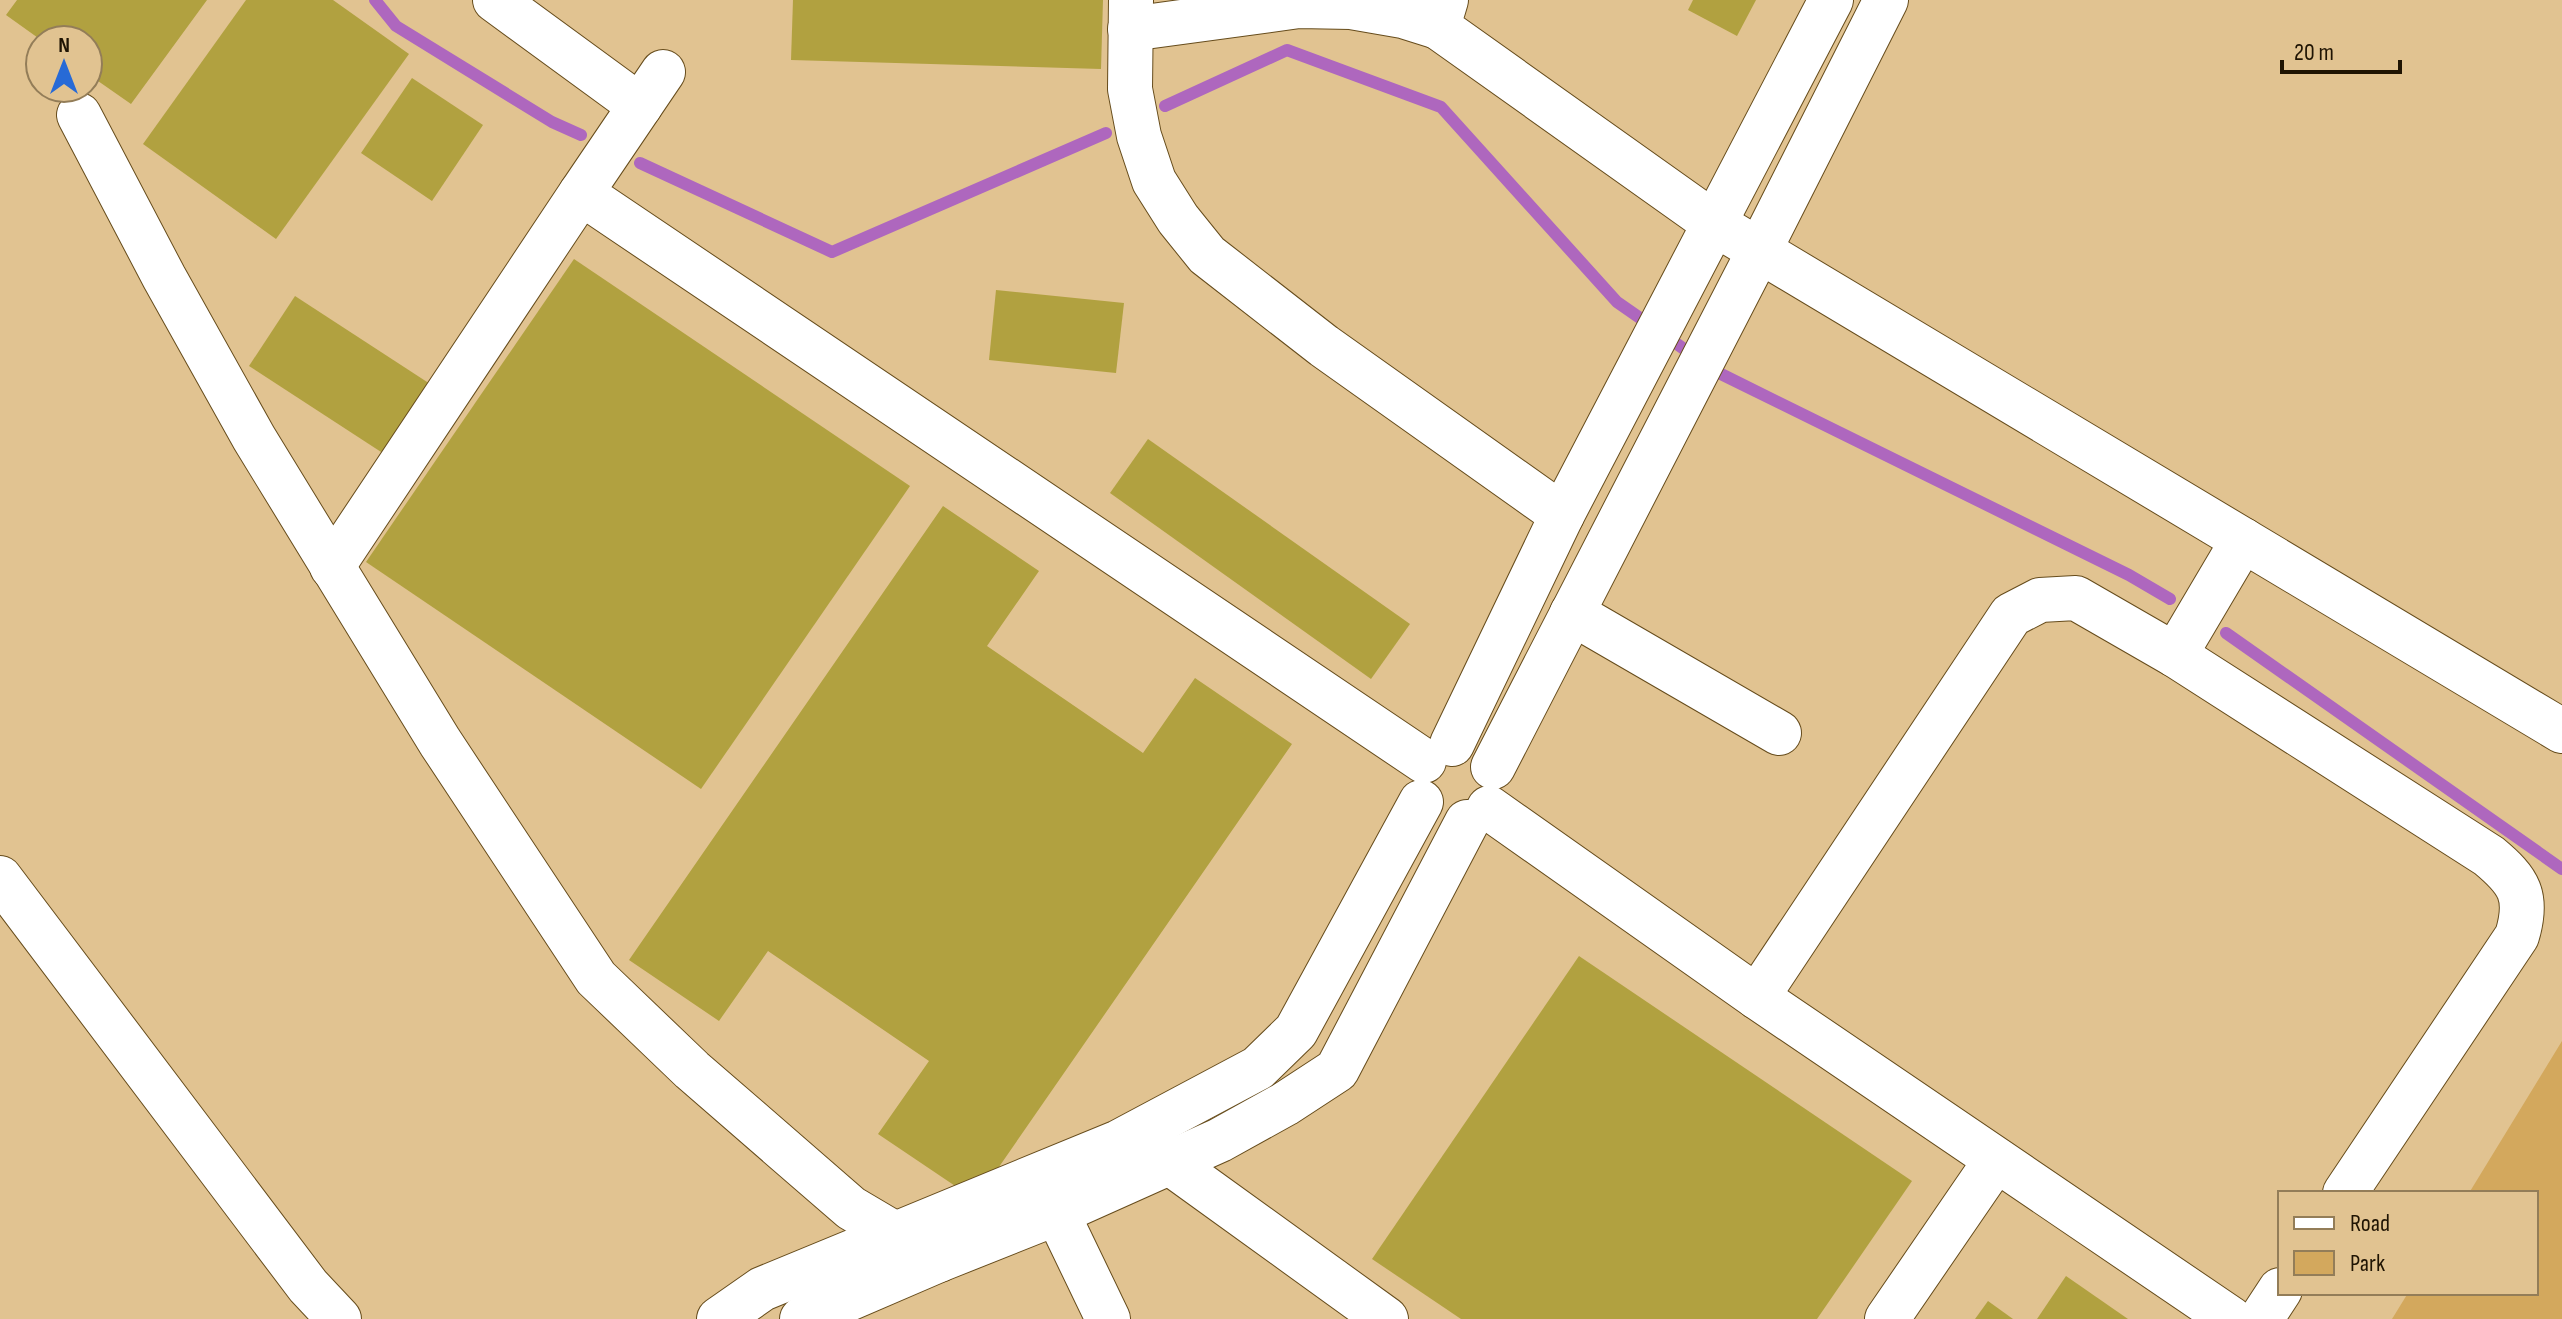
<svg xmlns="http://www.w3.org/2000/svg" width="2562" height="1319" viewBox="0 0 2562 1319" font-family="'Sofia Sans Condensed',sans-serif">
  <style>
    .green { fill: #d3a85d }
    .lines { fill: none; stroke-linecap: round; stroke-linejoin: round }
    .stream { stroke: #ae67be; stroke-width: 12 }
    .building { fill: #b1a140 }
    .minor-casing { stroke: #664c1c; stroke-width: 46 }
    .minor { stroke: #fff; stroke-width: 44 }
  </style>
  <rect width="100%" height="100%" fill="#e1c391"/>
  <polygon class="green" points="2562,1041 2562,1319 2392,1319 2408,1293 2536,1293 2536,1193 2469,1193"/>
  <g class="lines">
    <g class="stream">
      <polyline points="375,0 396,26 552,122 581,135"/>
      <polyline points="1165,106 1287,50 1441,107 1617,302 1640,318"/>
      <polyline points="640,163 832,252 1106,133"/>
      <polyline points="1677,344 1684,349"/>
      <polyline points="1721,374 2129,575 2170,599"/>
      <polyline points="2226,633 2562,869"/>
    </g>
  </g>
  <g class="building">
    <polygon points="17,0 207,0 131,104 88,74 88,40 41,40 6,15"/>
    <polygon points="246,0 333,0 409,54 276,239 143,144"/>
    <polygon points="793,0 1103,0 1101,69 791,60"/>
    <polygon points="1693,0 1756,0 1737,36 1688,10"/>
    <polygon points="412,78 483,125 432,201 361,153"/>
    <polygon points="574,259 910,486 701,789 366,562"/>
    <polygon points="996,290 1124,303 1116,373 989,360"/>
    <polygon points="295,296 444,393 398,463 249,366"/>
    <polygon points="1148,439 1410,624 1371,679 1110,493"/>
    <polygon points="943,506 1039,571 987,646 1143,753 1195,678 1292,744 976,1200 878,1134 929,1061 768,951 719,1021 629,960"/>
    <polygon points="1579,956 1912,1181 1817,1319 1461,1319 1372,1259"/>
    <polygon points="2066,1276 2128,1319 2037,1319"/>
    <polygon points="1988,1301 2013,1319 1975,1319"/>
  </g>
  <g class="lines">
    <g class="minor-casing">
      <g id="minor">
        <polyline points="495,0 640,106"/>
        <polyline points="1131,0 1130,89 1139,136 1154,181 1178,219 1207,255 1324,346 1562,515"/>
        <polyline points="1446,0 1438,27 1715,224 2562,731"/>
        <polyline points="1130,29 1299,6 1351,7 1403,16 1438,27"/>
        <polyline points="663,72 581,193 1424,761"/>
        <polyline points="79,115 164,277 254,438 440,742 596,978 692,1070 851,1208 939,1260"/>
        <polyline points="332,567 581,193"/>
        <polyline points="1572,613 1779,733"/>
        <polyline points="2175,655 2243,540"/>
        <polyline points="1452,744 1562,515 1831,0"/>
        <polyline points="1493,767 1759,251 1886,0"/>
        <polyline points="1489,808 1757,997 2231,1319"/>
        <polyline points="0,878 308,1286 339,1319"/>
        <path d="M1757 997 2011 615 2040 600 2076 598 2175 655 2489 856C2519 881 2529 896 2517 936L2345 1193"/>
        <polyline points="1170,1163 1386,1319"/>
        <polyline points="1057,1213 1108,1319"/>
        <polyline points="719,1319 762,1289 1119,1142 1258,1068 1296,1031 1421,802"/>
        <polyline points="802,1319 939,1260 1057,1213 1220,1140 1285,1104 1337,1070 1467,822"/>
        <polyline points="1887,1319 1996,1160"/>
        <polyline points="2261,1319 2280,1290"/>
      </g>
    </g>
    <use href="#minor" class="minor"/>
  </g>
  <rect x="2278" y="1191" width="260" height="104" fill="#e1c391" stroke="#937d58" stroke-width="2"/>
  <rect x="2294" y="1217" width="40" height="12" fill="#ffffff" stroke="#937d58" stroke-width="2"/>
  <text x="2350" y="1231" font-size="24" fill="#1f1403">Road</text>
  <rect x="2294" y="1251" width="40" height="24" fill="#d3a85d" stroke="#937d58" stroke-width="2"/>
  <text x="2350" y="1271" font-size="24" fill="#1f1403">Park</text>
  <g transform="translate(64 64)"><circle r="38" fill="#e1c391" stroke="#937d58" stroke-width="2"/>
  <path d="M0-6L14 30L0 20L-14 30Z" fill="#276ad6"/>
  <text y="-12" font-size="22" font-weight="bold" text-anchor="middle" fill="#1f1403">N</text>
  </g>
  <path d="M2282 60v12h118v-12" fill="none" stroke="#1f1403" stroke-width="4"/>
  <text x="2294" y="60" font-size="24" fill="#1f1403" stroke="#e1c391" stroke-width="6" paint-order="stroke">20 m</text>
</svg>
